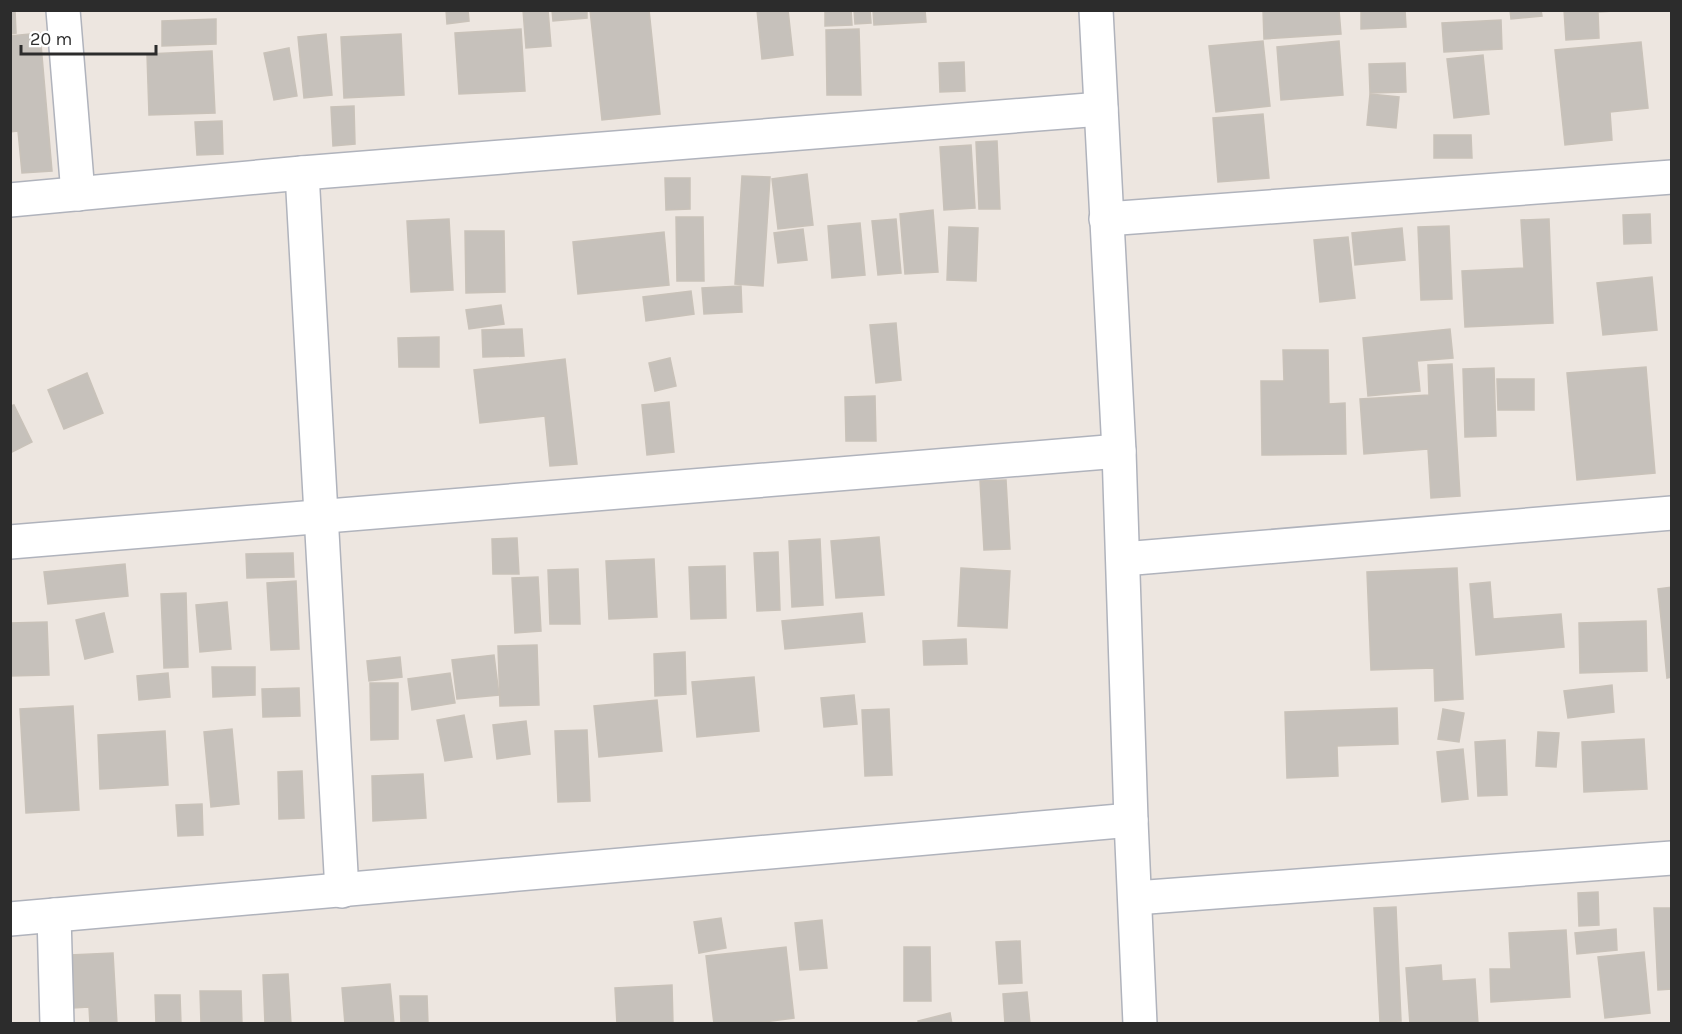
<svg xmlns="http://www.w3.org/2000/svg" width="1682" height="1034" viewBox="0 0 1682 1034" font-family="Karla,sans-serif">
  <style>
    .building { fill: #c6c1bb; stroke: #c9c2b9; stroke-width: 1.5 }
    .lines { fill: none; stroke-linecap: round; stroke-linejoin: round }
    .minor-casing { stroke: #b0b3bc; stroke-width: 36 }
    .minor { stroke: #fff; stroke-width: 33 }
  </style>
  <rect width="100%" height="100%" fill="#ede6e0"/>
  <g class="building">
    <polygon points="10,10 15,10 16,33 10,34"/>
    <polygon points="446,10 468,10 469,21 447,24"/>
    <polygon points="523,10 548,10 551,46 526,48"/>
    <polygon points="552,10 587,10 587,18 553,21"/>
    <polygon points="590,10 649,10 660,114 602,120"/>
    <polygon points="757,10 788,10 793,55 762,59"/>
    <polygon points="825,10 851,10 852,25 825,26"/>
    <polygon points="854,10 870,10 871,23 855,24"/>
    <polygon points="873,10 925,10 926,22 874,25"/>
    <polygon points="1263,10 1339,10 1341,34 1264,39"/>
    <polygon points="1361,10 1405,10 1406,27 1361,29"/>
    <polygon points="1510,10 1541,10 1542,16 1511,19"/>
    <polygon points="1564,10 1631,10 1598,12 1599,38 1566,40"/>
    <polygon points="216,19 216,44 162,46 162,21"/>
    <polygon points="1501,20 1502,49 1444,52 1442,23"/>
    <polygon points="521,29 525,91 459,94 455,33"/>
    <polygon points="859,29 861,95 827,95 826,30"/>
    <polygon points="40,33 52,171 22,173 18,131 10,132 10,36"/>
    <polygon points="326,34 332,95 304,98 298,37"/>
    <polygon points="401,34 404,95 344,98 341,37"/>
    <polygon points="1263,41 1270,106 1216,112 1209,46"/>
    <polygon points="1339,41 1343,95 1281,100 1277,47"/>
    <polygon points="1641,42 1648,108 1610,112 1612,140 1565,145 1555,50"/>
    <polygon points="289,48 297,96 274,100 264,53"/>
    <polygon points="212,51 215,113 149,115 147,54"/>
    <polygon points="1483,55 1489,114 1454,118 1447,59"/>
    <polygon points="964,62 965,91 940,92 939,63"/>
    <polygon points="1405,63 1406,92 1370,93 1369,64"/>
    <polygon points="1370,94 1399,97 1396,128 1367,125"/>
    <polygon points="354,106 355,144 333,146 331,107"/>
    <polygon points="1263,114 1269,178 1218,182 1213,118"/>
    <polygon points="222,121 223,154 197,155 195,122"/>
    <polygon points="1434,135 1471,135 1472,158 1434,158"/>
    <polygon points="997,141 1000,209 979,209 976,142"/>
    <polygon points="971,145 975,208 944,210 940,147"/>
    <polygon points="807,174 813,225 778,229 772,179"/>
    <polygon points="742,176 770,177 763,286 735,284"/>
    <polygon points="665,178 690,178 690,209 666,210"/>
    <polygon points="933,210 938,272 905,274 900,214"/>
    <polygon points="1650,214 1651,243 1624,244 1623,215"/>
    <polygon points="676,217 703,217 704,281 677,281"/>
    <polygon points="449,219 453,290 411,292 407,221"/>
    <polygon points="896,219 901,273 878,275 872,221"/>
    <polygon points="1549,219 1553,323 1465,327 1462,271 1524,268 1521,220"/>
    <polygon points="860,223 865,275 832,278 828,226"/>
    <polygon points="1449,226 1452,299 1421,300 1418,227"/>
    <polygon points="949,227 978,228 976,281 947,280"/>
    <polygon points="1402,228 1405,260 1355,265 1352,233"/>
    <polygon points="803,229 807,260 778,263 774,233"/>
    <polygon points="465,231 504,231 505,292 466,293"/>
    <polygon points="664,232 669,285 578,294 573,242"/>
    <polygon points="1348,237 1355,298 1320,302 1314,240"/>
    <polygon points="1652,277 1657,330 1603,335 1597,283"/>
    <polygon points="741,286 742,312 704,314 702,288"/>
    <polygon points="691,291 694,314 646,321 643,297"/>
    <polygon points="501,305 504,324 469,329 466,310"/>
    <polygon points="896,323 901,380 876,383 870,325"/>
    <polygon points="522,329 524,356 483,357 482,330"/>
    <polygon points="1450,329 1453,358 1417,361 1420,391 1368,396 1363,338"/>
    <polygon points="439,337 439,367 399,367 398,338"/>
    <polygon points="1283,350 1328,350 1329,404 1345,403 1346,454 1262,455 1261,381 1284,381"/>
    <polygon points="670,358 676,386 655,391 649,363"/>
    <polygon points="565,359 577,464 550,466 545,416 480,423 474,370"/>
    <polygon points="1452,364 1460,496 1431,498 1428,449 1364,454 1360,399 1429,395 1428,365"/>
    <polygon points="1646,367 1655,473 1577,480 1567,373"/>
    <polygon points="1494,368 1496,436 1465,437 1463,369"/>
    <polygon points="87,373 103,413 64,429 48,390"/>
    <polygon points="1497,379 1534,379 1534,410 1498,410"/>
    <polygon points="875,396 876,441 846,441 845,397"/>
    <polygon points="669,402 674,452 647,455 642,405"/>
    <polygon points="14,405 32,442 10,453 10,406"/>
    <polygon points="1006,480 1010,549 984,550 980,481"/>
    <polygon points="879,537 884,595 836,598 831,541"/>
    <polygon points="517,538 519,574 493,574 492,539"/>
    <polygon points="820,539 823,605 792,607 789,541"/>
    <polygon points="778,552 780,610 757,611 754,553"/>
    <polygon points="293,553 294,577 247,578 246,554"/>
    <polygon points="654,559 657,617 609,619 606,561"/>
    <polygon points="125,564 128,596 48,604 44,572"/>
    <polygon points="725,566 726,618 691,619 689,567"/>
    <polygon points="961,568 1010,571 1007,628 958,626"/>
    <polygon points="1457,568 1463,699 1435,701 1434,668 1371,670 1367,572"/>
    <polygon points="578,569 580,624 550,624 548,570"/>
    <polygon points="538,577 541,631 515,633 512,578"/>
    <polygon points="296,581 299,649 271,650 267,583"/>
    <polygon points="1490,582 1493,619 1561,614 1564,647 1476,655 1470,584"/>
    <polygon points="1672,587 1672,677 1667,678 1658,589"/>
    <polygon points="186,593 188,667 164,668 161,594"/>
    <polygon points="227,602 231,649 200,652 196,605"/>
    <polygon points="104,613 113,652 85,659 76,620"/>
    <polygon points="862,613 865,642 785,649 782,621"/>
    <polygon points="1646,621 1647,671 1580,673 1579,623"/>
    <polygon points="47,622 49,675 10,676 10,623"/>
    <polygon points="966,639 967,664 924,665 923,641"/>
    <polygon points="537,645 539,705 500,706 498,646"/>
    <polygon points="685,652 686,694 655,696 654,654"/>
    <polygon points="494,655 499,695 457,699 452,660"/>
    <polygon points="400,657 402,677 369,681 367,661"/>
    <polygon points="212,667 255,667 255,695 213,697"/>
    <polygon points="168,673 170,697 139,700 137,676"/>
    <polygon points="450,673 455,703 412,710 408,679"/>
    <polygon points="754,677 759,731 697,737 692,682"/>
    <polygon points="370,683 398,683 398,739 371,740"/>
    <polygon points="1612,685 1614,712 1568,718 1564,691"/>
    <polygon points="299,688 300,716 263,717 262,689"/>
    <polygon points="854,695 857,724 824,727 821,698"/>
    <polygon points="657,700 662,751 599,757 594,706"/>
    <polygon points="73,706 79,810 26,813 20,709"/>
    <polygon points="1397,708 1398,744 1337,746 1338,776 1287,778 1285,712"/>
    <polygon points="889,709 892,775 865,776 862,710"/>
    <polygon points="1443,709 1464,713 1459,742 1438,739"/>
    <polygon points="464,715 472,757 445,761 437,720"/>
    <polygon points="526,721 530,754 497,759 493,725"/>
    <polygon points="232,729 239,804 211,807 204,732"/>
    <polygon points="587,730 590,801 558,802 555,731"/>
    <polygon points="165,731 168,785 100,789 98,735"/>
    <polygon points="1538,732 1559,733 1556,767 1536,766"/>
    <polygon points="1644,739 1647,789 1584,792 1582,742"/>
    <polygon points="1505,740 1507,795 1478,796 1475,742"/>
    <polygon points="1463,749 1468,799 1442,802 1437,752"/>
    <polygon points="302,771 304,818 279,819 278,772"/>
    <polygon points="423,774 426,818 373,821 372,776"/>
    <polygon points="202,804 203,835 178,836 176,805"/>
    <polygon points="1598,892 1599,925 1579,926 1578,893"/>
    <polygon points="1396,907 1401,1021 1380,1022 1374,908"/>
    <polygon points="1654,908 1672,908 1672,989 1658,990"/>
    <polygon points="721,918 726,948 699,953 694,922"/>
    <polygon points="822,920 827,968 800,970 795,923"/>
    <polygon points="1616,929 1617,950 1577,954 1575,933"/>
    <polygon points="1566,930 1570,997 1491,1002 1490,969 1511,969 1509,933"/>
    <polygon points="1020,941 1022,983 999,984 996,942"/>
    <polygon points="786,947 794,1018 748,1024 714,1024 706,956"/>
    <polygon points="904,947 930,947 931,1001 904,1001"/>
    <polygon points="1644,952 1650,1013 1605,1018 1598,957"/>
    <polygon points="113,953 117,1024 90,1024 89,1007 73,1008 70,955"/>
    <polygon points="1441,965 1442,981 1475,979 1478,1024 1410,1024 1406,968"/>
    <polygon points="288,974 291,1024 265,1024 263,975"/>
    <polygon points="390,984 394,1024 345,1024 342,988"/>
    <polygon points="672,985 673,1024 617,1024 615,988"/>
    <polygon points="200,991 241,991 242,1024 201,1024"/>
    <polygon points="1027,992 1030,1024 1005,1024 1003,994"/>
    <polygon points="155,995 180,995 181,1024 156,1024"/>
    <polygon points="400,996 427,996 428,1024 401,1024"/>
    <polygon points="950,1013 952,1024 919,1024 918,1021"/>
  </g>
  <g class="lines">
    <g class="minor-casing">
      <g id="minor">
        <polyline points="63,10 78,194"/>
        <polyline points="1096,10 1119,451 1131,820 1140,1024"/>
        <polyline points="302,173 342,891"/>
        <polyline points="10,200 302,173 1101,109"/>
        <polyline points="1106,219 1672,177"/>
        <polyline points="10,542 1119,451"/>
        <polyline points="1123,559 1672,513"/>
        <polyline points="1135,898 1672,858"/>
        <polyline points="54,915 57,1024"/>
        <polyline points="10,919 1131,820"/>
      </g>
    </g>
    <use href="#minor" class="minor"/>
  </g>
  <rect width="1682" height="1034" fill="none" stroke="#2c2c2c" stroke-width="24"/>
  <path d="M21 45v9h135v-9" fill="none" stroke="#2c2c2c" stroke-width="3"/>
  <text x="30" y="45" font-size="18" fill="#2c2c2c" stroke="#ffffff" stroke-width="4.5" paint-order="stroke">20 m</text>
</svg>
